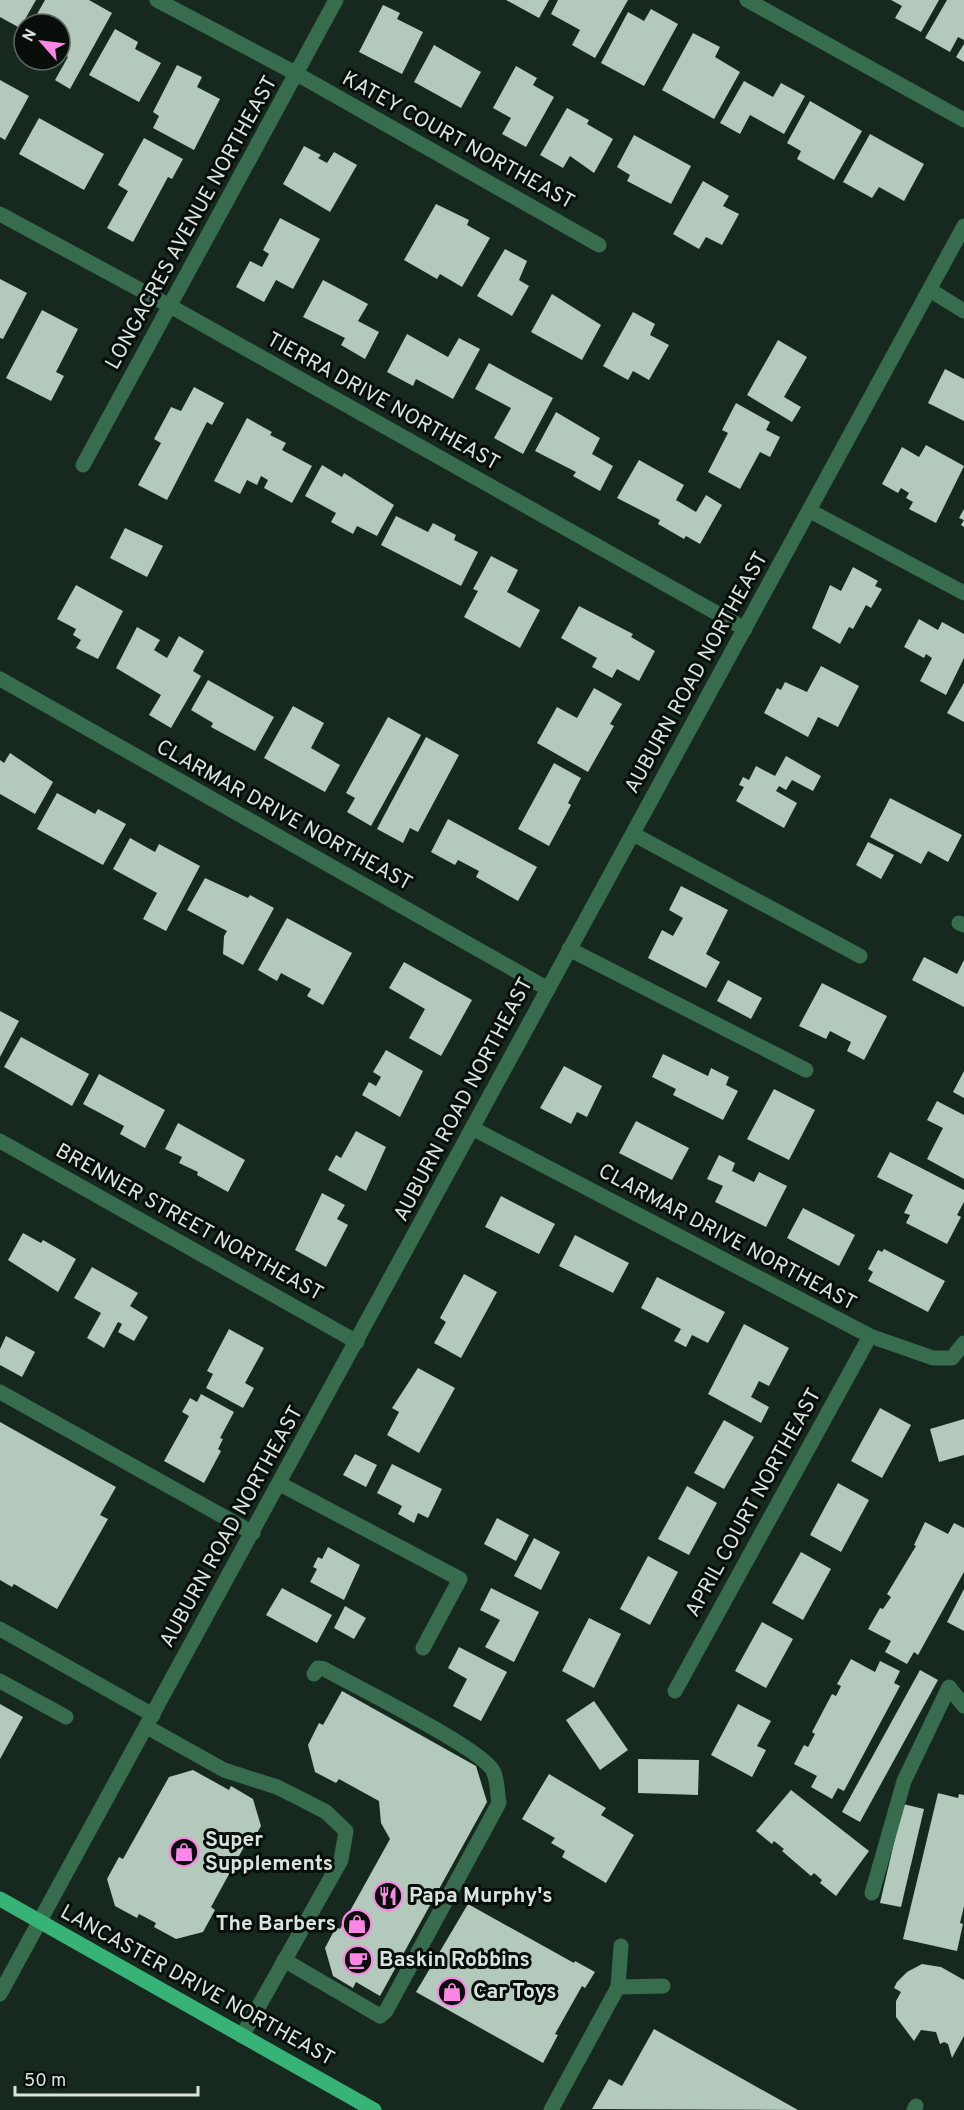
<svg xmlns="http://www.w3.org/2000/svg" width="964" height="2110" viewBox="0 0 964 2110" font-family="Overpass,sans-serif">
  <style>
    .building { fill: #b2c9bb }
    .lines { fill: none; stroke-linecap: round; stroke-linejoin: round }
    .minor { stroke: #376c4f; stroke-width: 15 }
    .major { stroke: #38b378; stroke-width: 15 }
    .labels { text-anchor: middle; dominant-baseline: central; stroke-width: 6; stroke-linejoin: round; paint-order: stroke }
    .street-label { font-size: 21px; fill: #d9e4dd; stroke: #080f0b }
    .poi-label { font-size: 21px; font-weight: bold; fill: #d9e4dd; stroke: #080f0b; text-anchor: start }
  </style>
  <rect width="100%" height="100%" fill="#17291e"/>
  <g class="building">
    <polygon points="0,0 36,0 20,28 0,17"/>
    <polygon points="45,0 89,0 112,13 70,89 55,80 68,57 60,52 60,24 32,23"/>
    <polygon points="506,0 549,0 539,18"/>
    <polygon points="558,0 628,0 595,58 572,45 580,30 551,14"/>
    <polygon points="891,0 939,0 921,32 895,18 902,6"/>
    <polygon points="947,0 964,0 964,40 958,37 950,52 925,38"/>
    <polygon points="383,5 400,13 397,19 423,32 402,74 359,52"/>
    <polygon points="651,9 678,24 644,86 601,63 628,12 644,21"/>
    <polygon points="115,29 138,42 135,49 161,63 139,102 89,75"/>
    <polygon points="693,33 720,47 715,57 740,72 714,119 662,90"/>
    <polygon points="964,44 964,62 956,57"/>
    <polygon points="434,45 481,72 461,108 414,82"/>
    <polygon points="177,65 202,77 197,87 220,99 194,150 153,128 159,116 153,112"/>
    <polygon points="516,66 537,78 533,85 554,97 526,147 502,134 511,118 493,108"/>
    <polygon points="0,80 29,96 5,140 0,137"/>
    <polygon points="744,81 773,97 781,83 805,96 784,134 750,115 740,134 720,123"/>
    <polygon points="810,101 862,131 834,180 797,159 801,151 787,143"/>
    <polygon points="567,108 589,120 587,124 613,139 594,173 570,156 563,168 540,155"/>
    <polygon points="39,118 104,154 84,190 19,154"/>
    <polygon points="870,134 924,164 904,201 879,187 872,198 843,182"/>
    <polygon points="634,135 691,166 671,204 627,181 630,175 617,167"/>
    <polygon points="144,138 183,159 172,179 168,177 133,242 107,228 128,191 118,185"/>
    <polygon points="304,146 321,155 318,158 327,163 334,152 357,165 330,212 283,184"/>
    <polygon points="703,181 729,196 723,206 739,214 722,245 706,237 699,249 673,234"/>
    <polygon points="436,204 469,220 467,225 490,238 462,287 440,274 437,279 404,260"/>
    <polygon points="280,218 320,239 293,289 276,280 264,302 236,287 250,261 262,267 269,254 263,250"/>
    <polygon points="505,249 527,261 519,280 529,286 512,316 477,296"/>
    <polygon points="0,279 27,293 3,339 0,338"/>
    <polygon points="323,280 368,304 358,321 379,332 365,359 341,345 345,338 303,317"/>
    <polygon points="552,294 601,325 582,360 531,332"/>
    <polygon points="42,310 78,329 56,372 64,376 51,401 6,378"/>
    <polygon points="633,312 655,324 650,335 669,345 649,380 633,371 628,380 603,366"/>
    <polygon points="407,334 448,357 459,338 480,349 453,399 416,379 413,386 387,372"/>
    <polygon points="778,340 807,357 784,397 801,407 792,422 747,395"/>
    <polygon points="489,363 553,398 523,454 494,438 511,408 475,389"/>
    <polygon points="945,369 964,379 964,421 928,403"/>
    <polygon points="194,387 224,403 212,425 207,422 167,500 138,485 161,443 154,439 171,407 181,411"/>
    <polygon points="736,403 770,422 766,430 780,437 770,457 760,452 740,489 708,472 728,433 722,430"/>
    <polygon points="556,412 600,438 592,454 613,466 600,491 573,476 576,472 535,451"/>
    <polygon points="247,418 272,432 270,435 286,443 282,450 312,466 292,503 264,488 268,480 261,476 257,485 247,480 240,494 214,481"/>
    <polygon points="926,445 964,466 936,523 909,509 913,502 906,498 909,493 901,488 898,493 882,484 902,447 919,457"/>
    <polygon points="639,460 684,485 676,500 696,512 706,495 722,505 700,544 686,536 684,539 658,524 660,520 617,498"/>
    <polygon points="322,465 342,477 344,473 394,505 377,536 357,526 353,534 331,522 336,513 305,496"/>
    <polygon points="964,509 964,527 961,525 964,520 959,518"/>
    <polygon points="396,516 428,532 433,523 456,535 454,540 478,552 461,586 381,545"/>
    <polygon points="125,528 163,546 147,577 110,558"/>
    <polygon points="491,556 518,570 507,592 540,610 520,648 464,617 478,591 473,589"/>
    <polygon points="853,567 878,581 875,586 882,589 871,608 866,605 853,629 849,627 840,644 812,628 830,585 841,591"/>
    <polygon points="76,585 123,611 98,659 76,648 81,640 73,635 76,629 57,619"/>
    <polygon points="579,606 633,634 631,637 655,651 639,681 617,669 612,678 592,667 597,658 561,638"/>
    <polygon points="919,619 938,630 942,622 964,634 964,658 946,695 920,681 932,658 926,654 924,658 904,647"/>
    <polygon points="137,627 160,640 154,650 167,658 179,636 204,651 193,671 201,676 171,728 149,715 161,695 116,668"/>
    <polygon points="821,666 859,686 838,727 818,717 808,737 764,713 777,688 781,690 785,682 807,692"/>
    <polygon points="208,680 274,717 255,751 211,727 213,723 191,710"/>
    <polygon points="964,683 964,722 947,713"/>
    <polygon points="594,688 622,704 610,724 614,726 588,772 537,743 557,707 577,718"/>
    <polygon points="293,706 324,723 311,748 340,765 325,792 264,758"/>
    <polygon points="388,717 421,735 371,826 347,812 355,798 346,793"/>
    <polygon points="426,737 459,755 418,832 410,828 403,843 377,829"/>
    <polygon points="10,753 53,782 35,814 0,794 0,760 4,763"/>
    <polygon points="786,756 821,776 813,791 792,780 786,790 779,786 776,791 797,803 784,828 736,801 744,787 739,785 743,777 749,780 756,766 775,776"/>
    <polygon points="554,763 581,778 568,803 571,805 549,846 518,829"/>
    <polygon points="57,793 95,814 98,809 126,824 103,865 37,829"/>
    <polygon points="890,798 962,835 948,862 928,851 921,864 870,837"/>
    <polygon points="448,819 537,867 518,901 476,877 479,871 458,860 455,865 431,852"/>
    <polygon points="130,838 155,852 159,844 200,866 166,931 143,919 157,893 113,869"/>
    <polygon points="868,842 894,855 881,879 856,865"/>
    <polygon points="205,878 248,898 250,895 274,908 243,965 223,954 224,936 227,931 187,910"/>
    <polygon points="681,886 728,910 706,954 720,962 706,988 648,958 662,930 673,936 683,918 669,910"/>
    <polygon points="287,918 352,953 323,1005 307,996 311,989 281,973 277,981 258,970"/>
    <polygon points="924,957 957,974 964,960 964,1007 912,980"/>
    <polygon points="404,962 472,1000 441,1056 409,1038 425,1009 389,988"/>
    <polygon points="728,980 762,998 751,1019 717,1001"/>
    <polygon points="822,983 887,1016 864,1060 847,1051 851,1042 830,1031 826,1039 799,1026"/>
    <polygon points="0,1011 19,1021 0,1057"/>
    <polygon points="21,1037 89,1074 72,1106 4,1067"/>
    <polygon points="386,1050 423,1071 400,1117 362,1095 369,1082 376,1086 381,1077 373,1072"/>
    <polygon points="663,1054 708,1076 711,1068 729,1077 726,1085 738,1091 723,1120 673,1095 676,1089 652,1077"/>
    <polygon points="564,1066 602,1086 587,1117 577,1112 571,1124 540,1108"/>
    <polygon points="964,1071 964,1098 953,1092"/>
    <polygon points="99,1074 165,1110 145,1148 120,1134 124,1126 83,1104"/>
    <polygon points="774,1089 815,1110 789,1160 747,1139"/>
    <polygon points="937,1101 964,1115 964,1179 927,1159 943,1128 927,1120"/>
    <polygon points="636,1121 689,1148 672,1180 619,1153"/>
    <polygon points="178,1123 245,1160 228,1192 197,1175 198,1172 179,1163 182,1157 165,1149"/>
    <polygon points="356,1131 386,1147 366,1191 328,1170 336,1155 341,1158"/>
    <polygon points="890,1152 964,1190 964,1202 957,1215 961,1217 947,1244 906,1223 910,1215 904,1213 913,1195 877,1177"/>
    <polygon points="719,1155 735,1163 732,1171 754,1182 759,1172 787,1186 766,1227 715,1202 723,1186 707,1179"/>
    <polygon points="322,1193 345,1205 337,1219 348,1225 326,1267 295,1250"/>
    <polygon points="501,1196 555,1224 539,1254 485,1227"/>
    <polygon points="803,1208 855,1235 839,1266 787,1238"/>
    <polygon points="23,1233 41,1243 43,1240 76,1259 58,1292 8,1260"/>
    <polygon points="575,1235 629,1263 613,1293 559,1266"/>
    <polygon points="884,1249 945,1281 928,1312 868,1281 873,1272 868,1269 878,1250 882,1252"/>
    <polygon points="92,1267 138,1293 130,1306 148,1317 134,1341 118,1332 122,1324 118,1322 104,1348 87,1338 101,1313 74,1298"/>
    <polygon points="464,1274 497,1292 461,1358 434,1343 446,1322 440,1318"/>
    <polygon points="657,1277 725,1312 708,1343 692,1335 686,1347 674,1341 681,1329 641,1308"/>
    <polygon points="744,1324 789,1348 769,1386 759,1381 751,1397 769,1407 761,1423 708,1394"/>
    <polygon points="229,1329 264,1348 245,1383 254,1388 243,1408 206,1388 213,1374 207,1371"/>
    <polygon points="6,1336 35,1352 22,1377 0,1365 0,1349"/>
    <polygon points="418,1368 455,1388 419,1453 387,1435 399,1412 392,1408"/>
    <polygon points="201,1394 234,1412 220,1438 223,1439 218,1449 221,1451 204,1483 164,1461 189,1416 182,1412 190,1398 197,1402"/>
    <polygon points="880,1408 911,1425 882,1478 851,1461"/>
    <polygon points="964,1419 964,1455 939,1462 930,1429"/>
    <polygon points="724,1420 754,1437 724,1489 694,1473"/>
    <polygon points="0,1422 116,1487 100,1515 108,1519 57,1609 14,1584 12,1587 0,1580"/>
    <polygon points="355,1454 377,1465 366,1487 343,1475"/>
    <polygon points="392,1464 442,1489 428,1518 418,1513 414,1523 398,1514 402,1506 377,1493"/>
    <polygon points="838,1483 869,1500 841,1552 810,1535"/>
    <polygon points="687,1486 717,1503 689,1555 658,1539"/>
    <polygon points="497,1518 529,1535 516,1561 484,1544"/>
    <polygon points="925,1522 948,1534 954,1523 964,1528 964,1572 918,1655 914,1652 907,1664 885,1652 891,1641 868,1629 880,1608 883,1609 891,1597 887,1594 916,1546 914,1545"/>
    <polygon points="534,1538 560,1552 541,1590 514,1576"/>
    <polygon points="328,1547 360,1565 344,1600 310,1582 317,1569 313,1567 318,1557 322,1559"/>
    <polygon points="801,1552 831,1569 803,1620 772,1603"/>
    <polygon points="648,1556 678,1572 650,1625 620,1609"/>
    <polygon points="282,1588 332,1615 317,1643 266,1615"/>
    <polygon points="491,1588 539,1612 514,1662 485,1647 500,1620 480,1610"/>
    <polygon points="964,1589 964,1631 947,1622"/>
    <polygon points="345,1606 366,1618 354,1639 334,1628"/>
    <polygon points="589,1618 621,1634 594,1688 562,1671"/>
    <polygon points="762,1622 793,1639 766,1688 735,1671"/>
    <polygon points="459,1647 507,1672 481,1721 453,1706 467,1679 448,1668"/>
    <polygon points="851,1659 875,1672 880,1661 900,1671 894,1683 900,1686 844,1791 838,1788 832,1799 811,1787 817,1776 794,1764 804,1745 808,1747 815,1734 812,1732 832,1694 836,1696 841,1686 837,1684"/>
    <polygon points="920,1670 938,1680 860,1822 842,1812"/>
    <polygon points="342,1691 476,1766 487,1802 380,1996 356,1982 353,1988 333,1976 325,1948 336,1927 340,1929 390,1839 381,1823 379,1801 339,1779 336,1783 315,1772 308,1745 319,1723 323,1725"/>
    <polygon points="594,1701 628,1750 600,1770 566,1720"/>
    <polygon points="0,1704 23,1717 0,1759"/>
    <polygon points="738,1704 771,1721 757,1746 766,1750 752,1777 711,1755"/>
    <polygon points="638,1759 699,1760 698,1795 638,1793"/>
    <polygon points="193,1770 229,1790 231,1786 253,1799 261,1826 249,1847 245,1845 211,1907 215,1910 203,1932 176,1939 154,1927 156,1923 139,1914 137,1918 115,1906 107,1879 119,1857 123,1859 169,1777"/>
    <polygon points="549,1774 606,1808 601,1815 634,1835 606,1883 562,1857 565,1851 551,1843 555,1838 522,1819"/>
    <polygon points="791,1790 869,1851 836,1896 820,1883 822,1880 814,1873 811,1876 782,1851 784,1849 774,1841 772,1844 756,1831"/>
    <polygon points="938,1793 958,1798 959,1794 964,1795 964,1906 960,1923 963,1924 957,1951 903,1939"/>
    <polygon points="903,1804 924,1809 901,1907 880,1903"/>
    <polygon points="468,1904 574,1963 575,1961 595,1972 585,1988 582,1986 555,2034 558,2035 543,2063 416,1992"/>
    <polygon points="922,1964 941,1967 964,1980 964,2036 952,2058 948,2044 944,2042 940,2044 936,2032 921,2030 914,2041 896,2017 896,2001 901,1992 894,1988 897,1982 907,1972"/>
    <polygon points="654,2029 798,2110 592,2109 609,2079 622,2086"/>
  </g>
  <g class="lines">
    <g class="minor">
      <polyline points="157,0 297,74 599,245"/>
      <polyline points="747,0 964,120"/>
      <polyline points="0,214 170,306 745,629"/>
      <polyline points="930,290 964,311"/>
      <polyline points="83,465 336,0"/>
      <polyline points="810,511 964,593"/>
      <polyline points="0,679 548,989"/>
      <polyline points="633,834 860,956"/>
      <polyline points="959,923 964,925"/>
      <polyline points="569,949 806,1070"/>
      <polyline points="472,1128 870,1336 933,1358 952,1358 964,1343"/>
      <polyline points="0,1141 357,1342"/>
      <polyline points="0,1392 253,1533"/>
      <polyline points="280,1484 460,1579 423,1648"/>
      <polyline points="0,1629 153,1715"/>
      <polyline points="0,1681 66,1717"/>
      <polyline points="675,1691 870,1336"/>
      <polyline points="147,1727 224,1770 277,1787 307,1802 326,1812 346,1831 341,1860 242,2036"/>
      <polyline points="872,1893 904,1781 949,1687 964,1706"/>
      <path d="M284 1960 380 2016 386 2011 499 1803C497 1793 498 1780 493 1771 483 1749 353 1685 324 1669L318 1668 314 1674"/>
      <polyline points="618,1987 621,1946"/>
      <polyline points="0,1994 964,226"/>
      <polyline points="551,2110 618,1987 663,1986"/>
      <polyline points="914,2110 916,2106"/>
    </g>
    <polyline class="major" points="0,1899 374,2110"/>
  </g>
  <defs>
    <g id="shop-ring" transform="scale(1.5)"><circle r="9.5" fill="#080f0b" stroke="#fc86e3" stroke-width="1.5"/><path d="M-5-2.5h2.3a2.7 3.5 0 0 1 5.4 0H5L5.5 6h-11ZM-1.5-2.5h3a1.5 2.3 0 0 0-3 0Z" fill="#fc86e3"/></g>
    <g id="restaurant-ring" transform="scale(1.5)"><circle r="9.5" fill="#080f0b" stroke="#fc86e3" stroke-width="1.5"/><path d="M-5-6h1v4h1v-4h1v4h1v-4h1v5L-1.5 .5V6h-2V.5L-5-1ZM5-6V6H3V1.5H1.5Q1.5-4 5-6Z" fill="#fc86e3"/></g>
    <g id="cafe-ring" transform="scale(1.5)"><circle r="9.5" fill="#080f0b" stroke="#fc86e3" stroke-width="1.5"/><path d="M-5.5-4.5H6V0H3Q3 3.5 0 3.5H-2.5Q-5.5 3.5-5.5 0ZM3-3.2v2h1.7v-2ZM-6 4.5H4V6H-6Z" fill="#fc86e3"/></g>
  </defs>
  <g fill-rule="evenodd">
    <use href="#shop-ring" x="184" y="1852"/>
    <use href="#restaurant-ring" x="388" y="1896"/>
    <use href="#shop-ring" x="357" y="1924"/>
    <use href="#cafe-ring" x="358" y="1960"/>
    <use href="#shop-ring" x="452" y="1992"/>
  </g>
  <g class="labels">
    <g class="street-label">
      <text transform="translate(458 141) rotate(29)">KATEY COURT NORTHEAST</text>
      <text transform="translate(192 223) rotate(-61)">LONGACRES AVENUE NORTHEAST</text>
      <text transform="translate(383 402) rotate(29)">TIERRA DRIVE NORTHEAST</text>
      <text transform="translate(697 673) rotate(-61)">AUBURN ROAD NORTHEAST</text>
      <text transform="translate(284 816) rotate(29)">CLARMAR DRIVE NORTHEAST</text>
      <text transform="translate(464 1100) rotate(-62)">AUBURN ROAD NORTHEAST</text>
      <text transform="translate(189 1223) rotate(29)">BRENNER STREET NORTHEAST</text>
      <text transform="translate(727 1238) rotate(28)">CLARMAR DRIVE NORTHEAST</text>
      <text transform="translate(754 1503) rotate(-61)">APRIL COURT NORTHEAST</text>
      <text transform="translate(232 1527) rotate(-61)">AUBURN ROAD NORTHEAST</text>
      <text transform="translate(197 1986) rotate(29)">LANCASTER DRIVE NORTHEAST</text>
    </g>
    <g class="poi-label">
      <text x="205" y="1840">Super<tspan x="205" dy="24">Supplements</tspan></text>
      <text x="409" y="1896">Papa Murphy's</text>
      <text x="336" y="1924" text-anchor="end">The Barbers</text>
      <text x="379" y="1960">Baskin Robbins</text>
      <text x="473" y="1992">Car Toys</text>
    </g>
  </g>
  <g transform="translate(42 42) rotate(298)"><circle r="28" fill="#080f0b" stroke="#5c645f" stroke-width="1.5"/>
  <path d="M0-4.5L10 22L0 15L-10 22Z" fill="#fc86e3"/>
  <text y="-9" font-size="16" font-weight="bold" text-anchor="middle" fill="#d9e4dd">N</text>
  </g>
  <path d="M15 2086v9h183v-9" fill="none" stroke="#d9e4dd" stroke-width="3"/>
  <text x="24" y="2086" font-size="18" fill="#d9e4dd" stroke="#080f0b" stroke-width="4.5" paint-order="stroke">50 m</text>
</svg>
